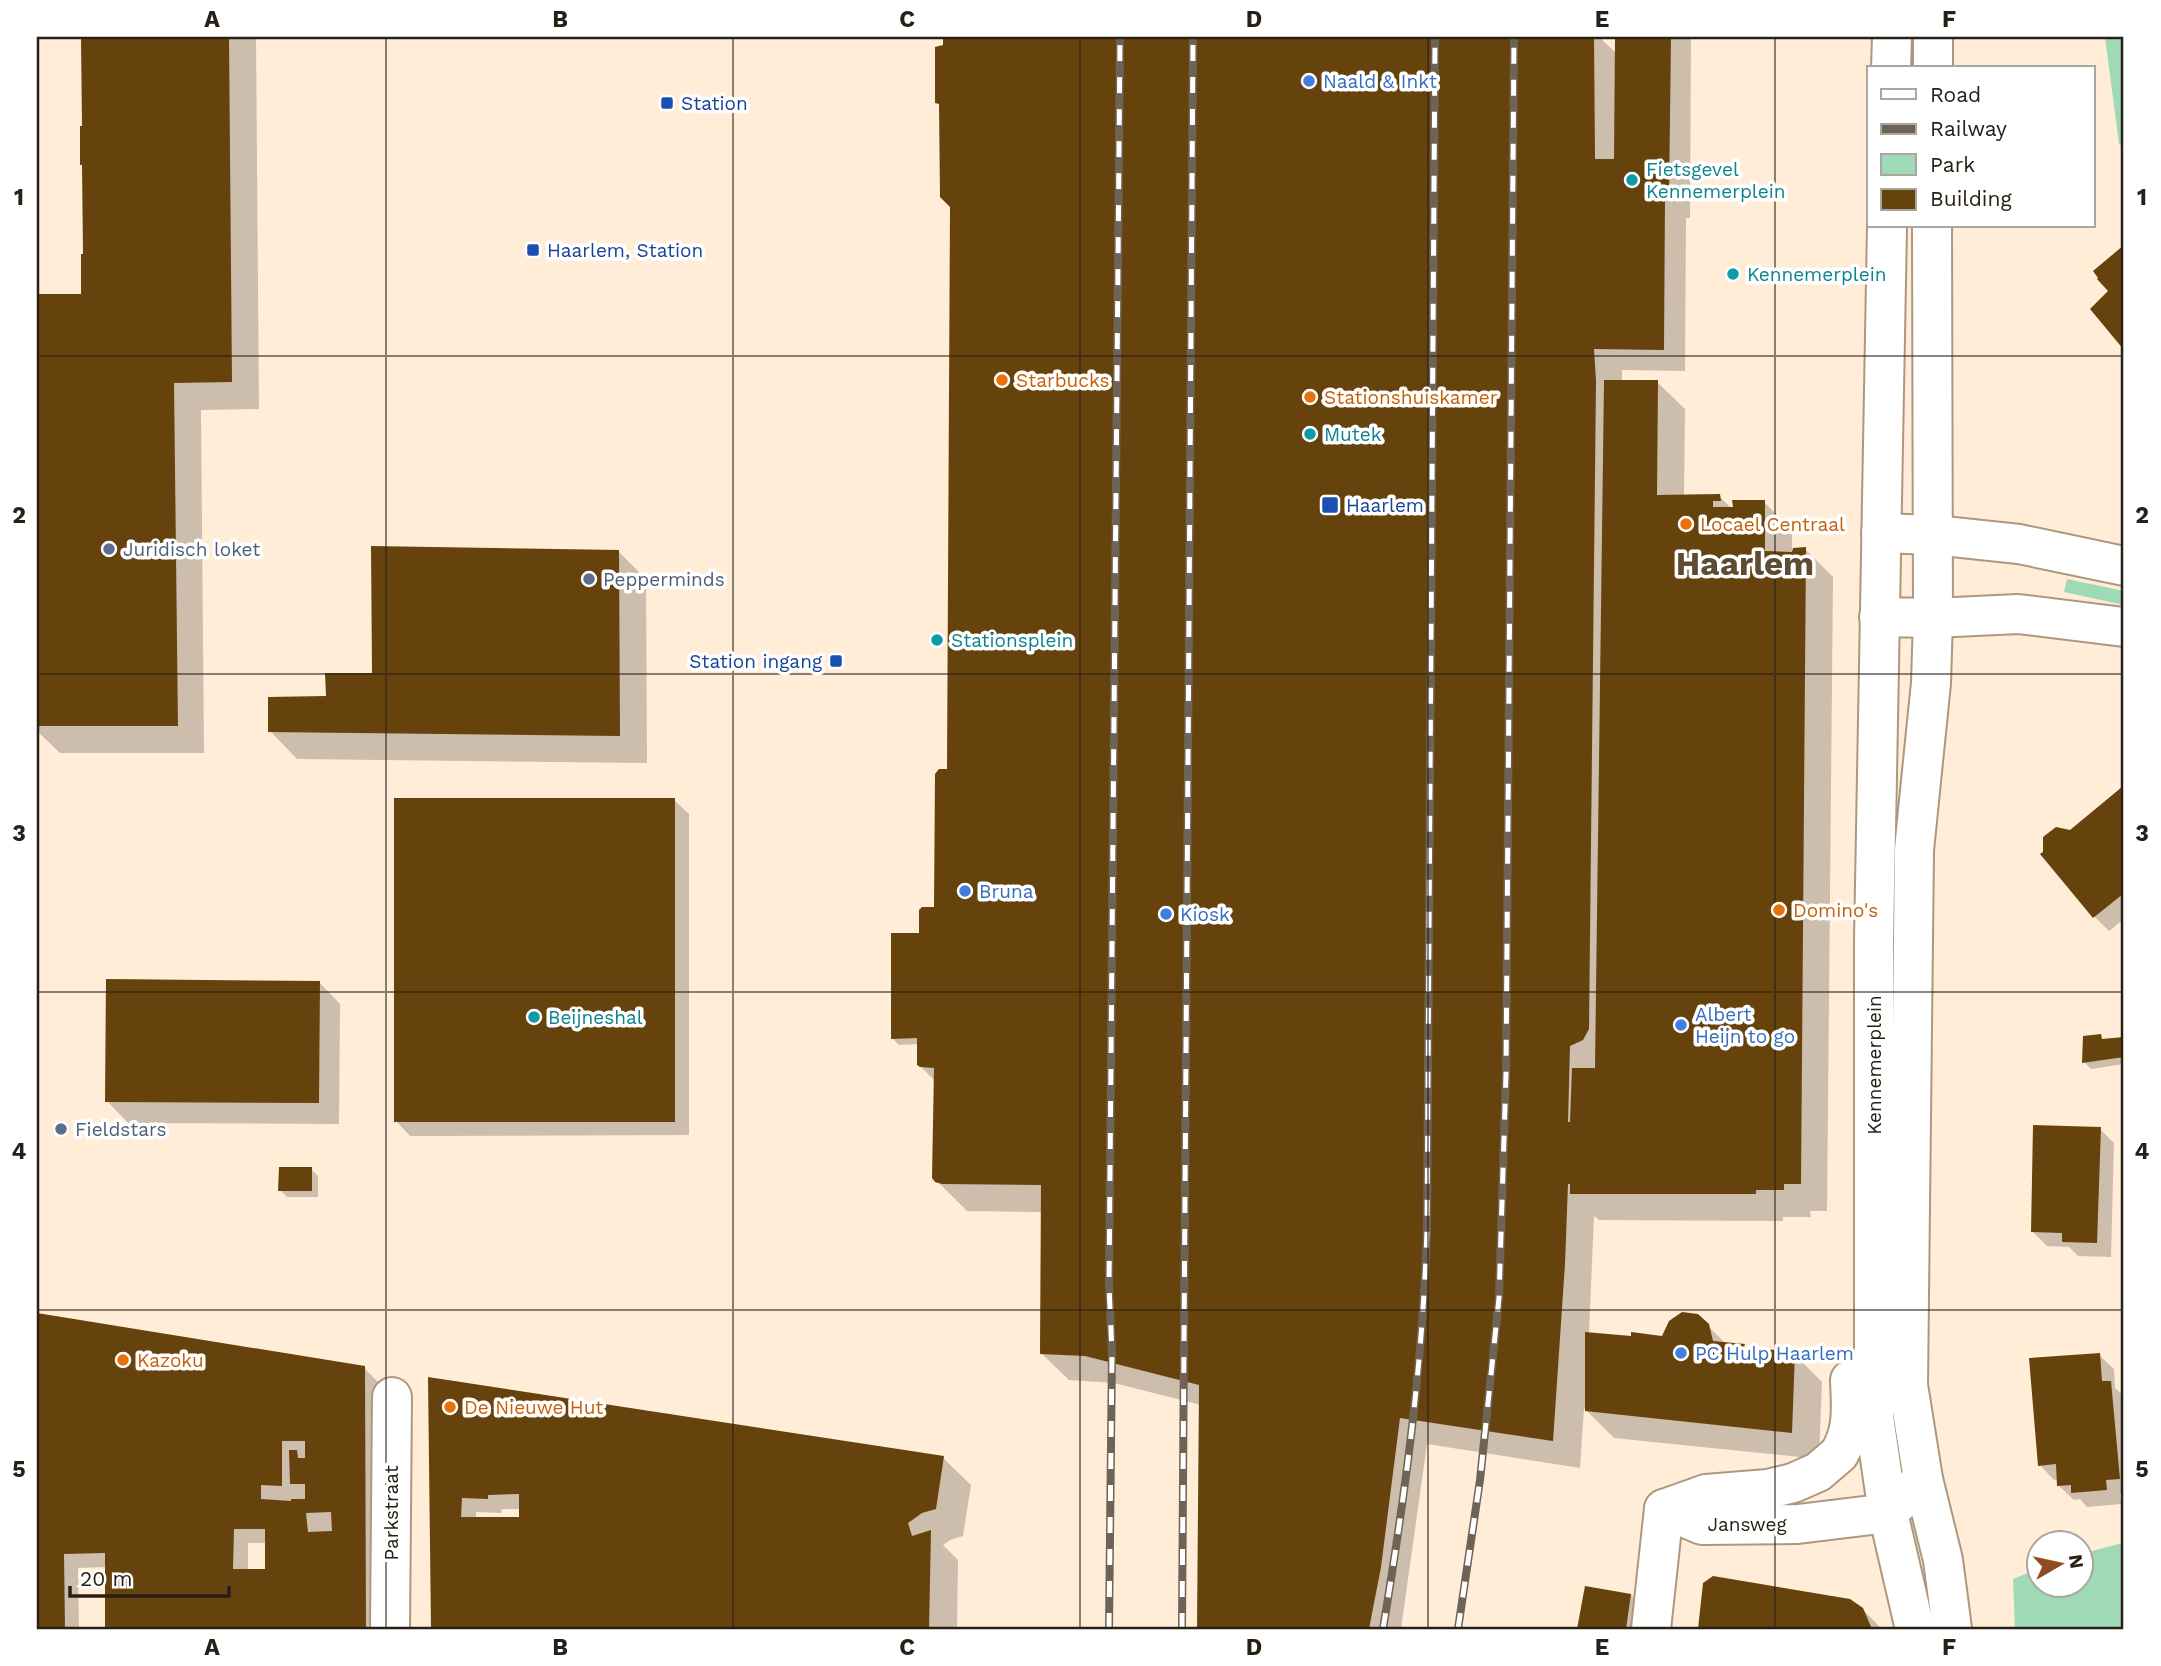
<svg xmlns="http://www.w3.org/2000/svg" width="2161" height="1666" viewBox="0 0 2161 1666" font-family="'Work Sans',sans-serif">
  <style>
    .green { fill: #9edab6 }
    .shadow { fill: #0003; fill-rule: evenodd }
    .building { fill: #66430d; fill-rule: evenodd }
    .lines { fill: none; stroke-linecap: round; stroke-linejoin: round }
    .minor-casing { stroke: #ad987f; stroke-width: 42 }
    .secondary-casing { stroke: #ad987f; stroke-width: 42 }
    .primary-casing { stroke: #ad987f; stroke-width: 42 }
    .minor { stroke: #fff; stroke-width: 38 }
    .secondary { stroke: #fff; stroke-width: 38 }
    .primary { stroke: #fff; stroke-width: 38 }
    .rail-casing { stroke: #6f6356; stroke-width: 8 }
    .rail { stroke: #fff; stroke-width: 5; stroke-dasharray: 16; stroke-linecap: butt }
    .grid { fill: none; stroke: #282016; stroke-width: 2; stroke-opacity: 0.55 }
    .shop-dot { fill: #3f7fe0; stroke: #fff; stroke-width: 2.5 }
    .transit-dot { fill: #1a4fb4; stroke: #fff; stroke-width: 2.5 }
    .culture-dot { fill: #0f9aa8; stroke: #fff; stroke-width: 2.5 }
    .food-dot { fill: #e8710a; stroke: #fff; stroke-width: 2.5 }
    .service-dot { fill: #5c6f8a; stroke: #fff; stroke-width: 2.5 }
    .labels { text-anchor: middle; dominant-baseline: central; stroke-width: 7; stroke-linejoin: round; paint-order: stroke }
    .shop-label { font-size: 19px; fill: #366cbe; stroke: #fff; text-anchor: start }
    .transit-label { font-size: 19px; fill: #164399; stroke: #fff; text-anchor: start }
    .culture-label { font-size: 19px; fill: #0d838f; stroke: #fff; text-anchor: start }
    .food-label { font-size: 19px; fill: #c56008; stroke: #fff; text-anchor: start }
    .service-label { font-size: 19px; fill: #4e5e75; stroke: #fff; text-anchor: start }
    .street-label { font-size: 19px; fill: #282016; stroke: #fff }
    .town-label { font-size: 33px; font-weight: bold; fill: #5e4b34; stroke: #fff }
    .neatline { fill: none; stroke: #282016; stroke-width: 2.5 }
    .grid-label { font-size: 23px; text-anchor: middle; font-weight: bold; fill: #282016 }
  </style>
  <rect width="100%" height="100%" fill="#ffedd7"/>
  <g class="green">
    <polygon points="2105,37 2124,37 2124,147 2119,144"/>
    <polygon points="2067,579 2124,591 2124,605 2064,592"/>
    <polygon points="2122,1543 2124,1543 2124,1629 2015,1629 2013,1579 2038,1569 2038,1586 2080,1586 2081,1554"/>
  </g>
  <g class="shadow">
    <polygon points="81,37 256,37 259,409 201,410 204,753 60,753 37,731 37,296 83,296 84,127"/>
    <polygon points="945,37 1599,37 1617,54 1617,37 1691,37 1690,218 1686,218 1685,371 1622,370 1622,382 1657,382 1685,409 1684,496 1719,496 1731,508 1764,502 1792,530 1792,550 1805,549 1833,577 1827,1211 1810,1211 1811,1217 1783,1217 1783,1221 1599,1220 1594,1216 1589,1334 1632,1338 1664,1336 1697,1315 1726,1344 1744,1346 1748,1349 1794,1354 1822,1382 1819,1459 1614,1438 1584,1408 1580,1468 1427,1444 1401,1629 1199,1629 1201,1405 1114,1383 1069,1380 1041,1353 1042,1212 967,1211 939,1183 935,1081 919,1065 919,1044 899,1045 892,1038 920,935 936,909 951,771 952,206"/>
    <polygon points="2124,247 2124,347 2092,309 2110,292 2095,271"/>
    <polygon points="619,552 646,579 647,763 297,759 270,731 327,698"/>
    <polygon points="2124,773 2124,919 2109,931 2095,917 2043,854 2123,788"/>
    <polygon points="674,800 689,814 689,1135 410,1136 396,1121"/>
    <polygon points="319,982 340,1004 339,1124 128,1123 107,1101"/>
    <polygon points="2100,1036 2105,1041 2124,1038 2124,1064 2091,1069 2084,1062"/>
    <polygon points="2100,1129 2114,1143 2111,1257 2078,1256 2069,1247 2047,1246 2032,1231"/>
    <polygon points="311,1169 318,1176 318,1197 287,1197 280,1190"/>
    <path d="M37 1315 364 1368 401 1405 403 1629H107V1567L78 1568 79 1629H37ZM248 1543H266V1570L248 1571Z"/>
    <polygon points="2099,1355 2114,1369 2115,1388 2124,1396 2124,1494 2120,1494 2121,1504 2087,1507 2080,1499 2074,1500 2059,1486 2059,1479 2054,1480 2040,1465"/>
    <path d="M430 1379 943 1458 971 1485 963 1536 950 1540 943 1545 958 1560 957 1629H433ZM502 1509H521L523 1519H476V1512L501 1513Z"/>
    <polygon points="1705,1584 1862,1609 1882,1629 1700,1629"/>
    <polygon points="1586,1588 1631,1595 1638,1602 1633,1629 1579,1629"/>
  </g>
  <g class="building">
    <polygon points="81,37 229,37 232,382 174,383 178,726 37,726 37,294 81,294 81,254 83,254 82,165 80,165 80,126 82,126"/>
    <polygon points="943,37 1594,37 1595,159 1614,159 1615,37 1671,37 1669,197 1665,198 1664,350 1594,349 1596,381 1589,1029 1583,1040 1570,1046 1568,1122 1570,1122 1572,1068 1595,1068 1604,380 1658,380 1657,495 1720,494 1721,501 1713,501 1713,507 1733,507 1732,500 1765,500 1765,551 1792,552 1793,548 1806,547 1801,1184 1784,1184 1784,1190 1756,1190 1756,1194 1570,1194 1570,1184 1568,1184 1565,1264 1553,1441 1400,1418 1381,1567 1369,1629 1197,1629 1199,1385 1085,1356 1040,1354 1041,1185 942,1184 935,1182 932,1178 934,1068 920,1067 917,1065 917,1038 891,1039 891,933 919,933 919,910 922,907 934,907 935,774 939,769 947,769 950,207 940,197 939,104 935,103 935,47 943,45"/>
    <polygon points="2124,245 2124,350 2090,309 2108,291 2097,279 2098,278 2093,271"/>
    <polygon points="371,546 619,550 620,736 268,732 268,697 326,696 325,673 372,673"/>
    <polygon points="2122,778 2124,778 2124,896 2123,894 2093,918 2040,854 2043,852 2043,837 2056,827 2070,830 2122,787"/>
    <rect x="394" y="798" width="281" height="324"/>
    <polygon points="106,979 320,981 319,1103 105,1102"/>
    <polygon points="2101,1034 2102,1039 2124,1037 2124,1057 2082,1063 2083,1036"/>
    <polygon points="2033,1125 2101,1127 2097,1243 2062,1242 2062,1233 2031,1232"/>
    <polygon points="279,1167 312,1167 312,1191 278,1191"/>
    <polygon points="1682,1312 1698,1314 1709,1324 1713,1341 1745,1344 1744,1347 1795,1352 1792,1433 1585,1411 1585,1332 1631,1336 1631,1332 1662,1336 1669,1321"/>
    <path d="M37 1313 365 1366 366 1629H105V1553L64 1554 65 1629H37ZM282 1441H305V1458H298L297 1450H289L290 1484H305V1499H291V1501L261 1499V1485L282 1486ZM331 1512 332 1531 308 1532 306 1513ZM234 1529H265V1569H233Z"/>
    <polygon points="2100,1353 2102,1381 2111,1381 2120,1479 2106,1480 2107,1490 2071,1493 2071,1485 2057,1486 2056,1464 2038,1466 2029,1358"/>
    <path d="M428 1377 944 1456 936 1509 922 1513 908 1523 912 1536 931 1530 929 1629H431ZM519 1494V1517H461L462 1498 488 1499V1495Z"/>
    <polygon points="1713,1576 1850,1599 1863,1608 1872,1629 1698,1629 1703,1583"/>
    <polygon points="1585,1586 1631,1594 1626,1629 1577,1629"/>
  </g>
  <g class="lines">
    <g class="minor-casing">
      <g id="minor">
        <polyline points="1664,1509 1702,1525 1798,1524 1888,1513 1923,1479"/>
        <polyline points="1664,1509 1706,1494 1768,1489 1793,1483 1818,1472 1839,1454"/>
        <polyline points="390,1629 392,1397"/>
        <polyline points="1651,1629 1664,1509"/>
      </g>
    </g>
    <g class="secondary-casing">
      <g id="secondary">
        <polyline points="1881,533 1934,535 2019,544 2124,566"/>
        <polyline points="1879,617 1933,618 2018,614 2124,627"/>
      </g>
    </g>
    <g class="primary-casing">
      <g id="primary">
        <polyline points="1891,68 1892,37"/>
        <polyline points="1933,68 1933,37"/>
        <polyline points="1887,226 1874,940 1874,1417 1888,1513 1915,1629"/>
        <polyline points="1932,226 1933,618 1931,683 1914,850 1908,1385 1923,1479 1943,1560 1952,1629"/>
        <path d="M1839 1454C1854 1429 1851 1407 1850 1380"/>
      </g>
    </g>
    <use href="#minor" class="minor"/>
    <use href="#secondary" class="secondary"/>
    <use href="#primary" class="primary"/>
    <g class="rail-casing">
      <g id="rail">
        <polyline points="1109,1629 1112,1352 1109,1286 1120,37"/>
        <polyline points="1182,1629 1193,37"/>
        <path d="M1383 1629C1405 1496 1423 1363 1427 1229L1435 37"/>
        <polyline points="1458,1629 1480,1480 1499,1298 1506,1074 1514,37"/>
      </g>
    </g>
    <use href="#rail" class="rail"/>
  </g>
  <path class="grid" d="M386 37V1629M733 37V1629M1080 37V1629M1428 37V1629M1775 37V1629M37 356H2124M37 674H2124M37 992H2124M37 1310H2124"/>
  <g class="shop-dot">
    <circle cx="1309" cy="81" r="7"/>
    <circle cx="965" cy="891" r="7"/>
    <circle cx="1166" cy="914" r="7"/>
    <circle cx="1681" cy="1025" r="7"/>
    <circle cx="1681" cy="1353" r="7"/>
  </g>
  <g class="transit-dot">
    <rect x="660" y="96" width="14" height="14" rx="3.5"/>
    <rect x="526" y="243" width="14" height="14" rx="3.5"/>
    <rect x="1321" y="496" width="18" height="18" rx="3.5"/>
    <rect x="829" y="654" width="14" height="14" rx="3.5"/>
  </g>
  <g class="culture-dot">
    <circle cx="1632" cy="180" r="7"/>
    <circle cx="1733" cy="274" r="7"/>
    <circle cx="1310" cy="434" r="7"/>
    <circle cx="937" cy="640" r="7"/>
    <circle cx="534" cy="1017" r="7"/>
  </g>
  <g class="food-dot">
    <circle cx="1002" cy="380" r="7"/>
    <circle cx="1310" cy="397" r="7"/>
    <circle cx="1686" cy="524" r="7"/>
    <circle cx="1779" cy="910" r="7"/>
    <circle cx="123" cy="1360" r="7"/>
    <circle cx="450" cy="1407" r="7"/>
  </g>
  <g class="service-dot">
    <circle cx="109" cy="549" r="7"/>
    <circle cx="589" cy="579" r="7"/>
    <circle cx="61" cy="1129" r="7"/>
  </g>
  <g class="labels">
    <g class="shop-label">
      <text x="1323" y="81">Naald &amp; Inkt</text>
      <text x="979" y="891">Bruna</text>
      <text x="1180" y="914">Kiosk</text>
      <text x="1695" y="1014">Albert<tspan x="1695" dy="22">Heijn to go</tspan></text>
      <text x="1695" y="1353">PC Hulp Haarlem</text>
    </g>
    <g class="transit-label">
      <text x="681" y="103">Station</text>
      <text x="547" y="250">Haarlem, Station</text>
      <text x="1346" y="505">Haarlem</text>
      <text x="822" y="661" text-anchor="end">Station ingang</text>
    </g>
    <g class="culture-label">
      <text x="1646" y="169">Fietsgevel<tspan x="1646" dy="22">Kennemerplein</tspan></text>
      <text x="1747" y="274">Kennemerplein</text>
      <text x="1324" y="434">Mutek</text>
      <text x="951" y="640">Stationsplein</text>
      <text x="548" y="1017">Beijneshal</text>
    </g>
    <g class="food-label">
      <text x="1016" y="380">Starbucks</text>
      <text x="1324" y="397">Stationshuiskamer</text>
      <text x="1700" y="524">Locael Centraal</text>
      <text x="1793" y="910">Domino's</text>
      <text x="137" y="1360">Kazoku</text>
      <text x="464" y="1407">De Nieuwe Hut</text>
    </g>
    <g class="service-label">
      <text x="123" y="549">Juridisch loket</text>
      <text x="603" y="579">Pepperminds</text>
      <text x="75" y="1129">Fieldstars</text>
    </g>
    <g class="street-label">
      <text transform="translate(1874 1065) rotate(-90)">Kennemerplein</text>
      <text transform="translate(391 1513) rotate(-90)">Parkstraat</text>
      <text x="1747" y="1524">Jansweg</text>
    </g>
    <g class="town-label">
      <text x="1745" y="563">Haarlem</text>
    </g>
  </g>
  <rect width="2161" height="1666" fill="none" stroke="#ffffff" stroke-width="77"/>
  <rect x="1867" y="66" width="228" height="161" fill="#ffffff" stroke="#a9a6a2" stroke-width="2"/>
  <rect x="1881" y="89" width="35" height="10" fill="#ffffff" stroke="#a9a6a2" stroke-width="2"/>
  <text x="1930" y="102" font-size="21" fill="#282016">Road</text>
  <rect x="1881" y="124" width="35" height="10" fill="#6f6356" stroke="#a9a6a2" stroke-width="2"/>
  <text x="1930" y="136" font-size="21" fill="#282016">Railway</text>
  <rect x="1881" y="154" width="35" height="21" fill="#9edab6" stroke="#a9a6a2" stroke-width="2"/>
  <text x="1930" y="172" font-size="21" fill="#282016">Park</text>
  <rect x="1881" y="189" width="35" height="21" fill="#66430d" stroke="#a9a6a2" stroke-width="2"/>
  <text x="1930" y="206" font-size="21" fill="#282016">Building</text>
  <g transform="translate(2060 1564) rotate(81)"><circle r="33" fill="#ffffff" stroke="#a9a6a2" stroke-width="2"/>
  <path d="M0-5L12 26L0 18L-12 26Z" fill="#904c1e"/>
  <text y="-10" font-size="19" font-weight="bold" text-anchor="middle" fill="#282016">N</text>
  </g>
  <path d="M70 1586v10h159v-10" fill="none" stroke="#282016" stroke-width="3.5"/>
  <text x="80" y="1586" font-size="21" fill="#282016" stroke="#ffffff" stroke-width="5" paint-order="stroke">20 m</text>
  <rect x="38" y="38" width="2084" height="1590" class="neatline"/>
  <g class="grid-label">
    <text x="212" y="27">A</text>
    <text x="560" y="27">B</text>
    <text x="907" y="27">C</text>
    <text x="1254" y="27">D</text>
    <text x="1602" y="27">E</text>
    <text x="1949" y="27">F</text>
    <text x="19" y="205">1</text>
    <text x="2142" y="205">1</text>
    <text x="19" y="523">2</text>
    <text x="2142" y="523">2</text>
    <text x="19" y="841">3</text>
    <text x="2142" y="841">3</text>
    <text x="19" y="1159">4</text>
    <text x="2142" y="1159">4</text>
    <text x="19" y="1477">5</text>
    <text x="2142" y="1477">5</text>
    <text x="212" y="1655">A</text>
    <text x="560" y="1655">B</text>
    <text x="907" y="1655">C</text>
    <text x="1254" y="1655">D</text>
    <text x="1602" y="1655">E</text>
    <text x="1949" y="1655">F</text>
  </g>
</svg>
